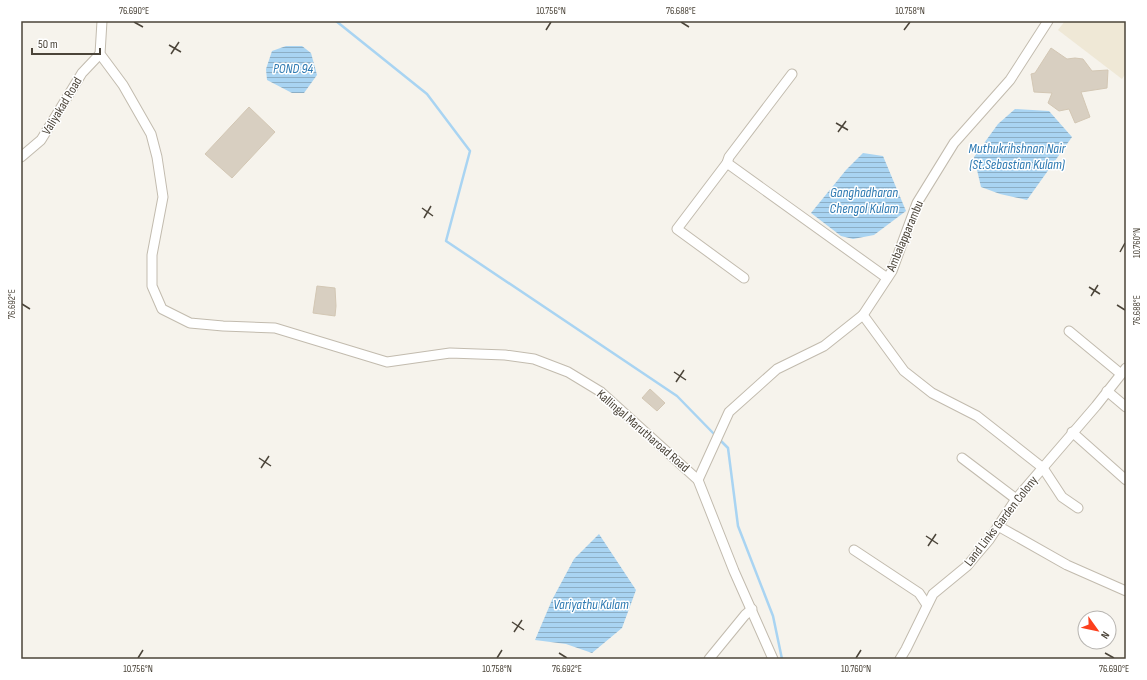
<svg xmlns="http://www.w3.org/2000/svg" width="1147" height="680" viewBox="0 0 1147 680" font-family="'Sofia Sans Condensed',sans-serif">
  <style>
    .education { fill: #efe8d6 }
    .water { fill: url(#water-rules) }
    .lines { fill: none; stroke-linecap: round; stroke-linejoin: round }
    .stream { stroke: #a9d4f2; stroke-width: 2.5 }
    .building { fill: #d8cfc1; stroke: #d3c7b4 }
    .street-casing { stroke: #c2bbae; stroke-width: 11 }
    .street { stroke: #fff; stroke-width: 9 }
    .ticks { fill: none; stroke: #4b4439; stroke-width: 1.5 }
    .labels { text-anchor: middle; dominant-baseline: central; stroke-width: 3; stroke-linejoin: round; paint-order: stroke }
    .street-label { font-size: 13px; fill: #4b4439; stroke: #fff }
    .water-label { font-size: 14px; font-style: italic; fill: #2e7ab2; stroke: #fff }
    .neatline { fill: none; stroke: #4b4439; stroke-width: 1.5 }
    .ticks-label { font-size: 10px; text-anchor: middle; fill: #4b4439 }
  </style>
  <defs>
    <pattern id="water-rules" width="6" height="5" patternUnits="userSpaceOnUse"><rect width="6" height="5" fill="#a9d4f2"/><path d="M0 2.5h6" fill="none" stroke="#8caec5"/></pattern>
  </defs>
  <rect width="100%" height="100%" fill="#f6f3ec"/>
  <polygon class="education" points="1065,21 1126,21 1126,73 1122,79 1058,30"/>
  <g class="water">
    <polygon points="286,46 302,46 311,53 317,75 304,93 292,93 267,80 266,69 272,51"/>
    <polygon points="1015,109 1049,111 1072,137 1027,200 1000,194 981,187 974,157 998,124"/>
    <polygon points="863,153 883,156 906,211 874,235 853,239 841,236 811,213 846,170"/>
    <polygon points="599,534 636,590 622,628 592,653 566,644 535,640 552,600 574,559"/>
  </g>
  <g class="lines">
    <g class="stream">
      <polyline points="336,21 427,94 470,151 446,241 677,396 716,436"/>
      <polyline points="720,440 728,448 738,526 773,616 782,659"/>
    </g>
  </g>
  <g class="building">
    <polygon points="1051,48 1067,59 1075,58 1083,59 1092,71 1108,70 1107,88 1081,92 1090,117 1075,123 1069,109 1059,111 1048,103 1052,93 1034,92 1031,74 1035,73"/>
    <polygon points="249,107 275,132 232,178 205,154"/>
    <polygon points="317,286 335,288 336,306 335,316 313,313"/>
    <polygon points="650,389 665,403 657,411 642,398"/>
  </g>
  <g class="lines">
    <g class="street-casing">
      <g id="street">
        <polyline points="102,21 100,54 123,85 151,134 157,157 163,197 152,255 152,286 162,309 190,323 223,326 275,328 387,362 450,353 505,355 534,359 568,372 601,392 698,480 734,571 773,659"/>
        <polyline points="21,157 41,140 82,73 100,54"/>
        <polyline points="727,163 887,278"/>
        <polyline points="744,278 677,229 727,163 729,157 792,74"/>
        <polyline points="863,315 904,371 932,393 977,416 1043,468 1062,497 1078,508"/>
        <polyline points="1069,331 1121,374"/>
        <polyline points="1107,391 1126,407"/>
        <polyline points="1072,432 1126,480"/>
        <polyline points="962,458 1016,499"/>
        <polyline points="698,480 729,412 777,369 824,346 863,315 892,271 917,203 954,143 1010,80 1048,21"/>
        <polyline points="998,526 1067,565 1126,591"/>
        <polyline points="854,550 919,593 927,605"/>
        <polyline points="709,659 745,615 752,609"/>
        <polyline points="900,659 906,649 933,594 967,566 977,554 989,540 1016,499 1096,406 1126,368"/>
      </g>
    </g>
    <use href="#street" class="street"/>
  </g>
  <path class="ticks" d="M134 22 143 27M681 22 689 27M546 30 551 22M904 30 910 22M169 45 181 52M171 54 179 42M836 123 848 130M838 132 846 121M422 208 433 216M424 218 431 206M1120 252 1125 243M1089 287 1100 294M1091 296 1098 285M22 304 30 309M1117 305 1125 310M674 372 686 380M676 382 684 370M259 458 271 466M261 468 269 456M926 536 938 544M928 546 936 534M512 622 524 630M514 632 522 620M559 653 567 658M1105 653 1114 658M138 658 143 650M497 658 502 650M856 658 861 650"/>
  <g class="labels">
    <g class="street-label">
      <text transform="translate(62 106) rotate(-59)">Valiyakad Road</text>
      <text transform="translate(905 236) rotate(-67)">Ambalapparambu</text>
      <text transform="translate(643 431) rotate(41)">Kallingal Marutharoad Road</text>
      <text transform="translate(1001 521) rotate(-52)">Land Links Garden Colony</text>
    </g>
    <g class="water-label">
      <text x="293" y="68">POND 94</text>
      <text x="1017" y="148">Muthukrihshnan Nair<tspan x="1017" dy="16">(St.Sebastian Kulam)</tspan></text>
      <text x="864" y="192">Ganghadharan<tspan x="864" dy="16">Chengol Kulam</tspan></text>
      <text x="591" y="604">Variyathu Kulam</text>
    </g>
  </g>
  <rect width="1147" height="680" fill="none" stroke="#ffffff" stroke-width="44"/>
  <g transform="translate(1097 630) rotate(123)"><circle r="19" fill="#ffffff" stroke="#b7b4b0"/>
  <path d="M0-3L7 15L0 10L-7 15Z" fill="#fc3f1d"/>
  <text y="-6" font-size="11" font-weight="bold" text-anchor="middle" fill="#4b4439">N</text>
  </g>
  <path d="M32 48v6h68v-6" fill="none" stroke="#4b4439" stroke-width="2"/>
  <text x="38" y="48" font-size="12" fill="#4b4439" stroke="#ffffff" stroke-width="3" paint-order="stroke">50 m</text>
  <rect x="22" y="22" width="1103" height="636" class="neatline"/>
  <g class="ticks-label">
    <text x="134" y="14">76.690°E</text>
    <text x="551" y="14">10.756°N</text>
    <text x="681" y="14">76.688°E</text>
    <text x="910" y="14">10.758°N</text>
    <text transform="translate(1136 243) rotate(-90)" y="4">10.760°N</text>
    <text transform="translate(11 304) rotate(-90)" y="4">76.692°E</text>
    <text transform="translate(1136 310) rotate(-90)" y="4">76.688°E</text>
    <text x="138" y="672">10.756°N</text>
    <text x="497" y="672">10.758°N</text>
    <text x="567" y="672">76.692°E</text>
    <text x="856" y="672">10.760°N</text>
    <text x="1114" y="672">76.690°E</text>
  </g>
</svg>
